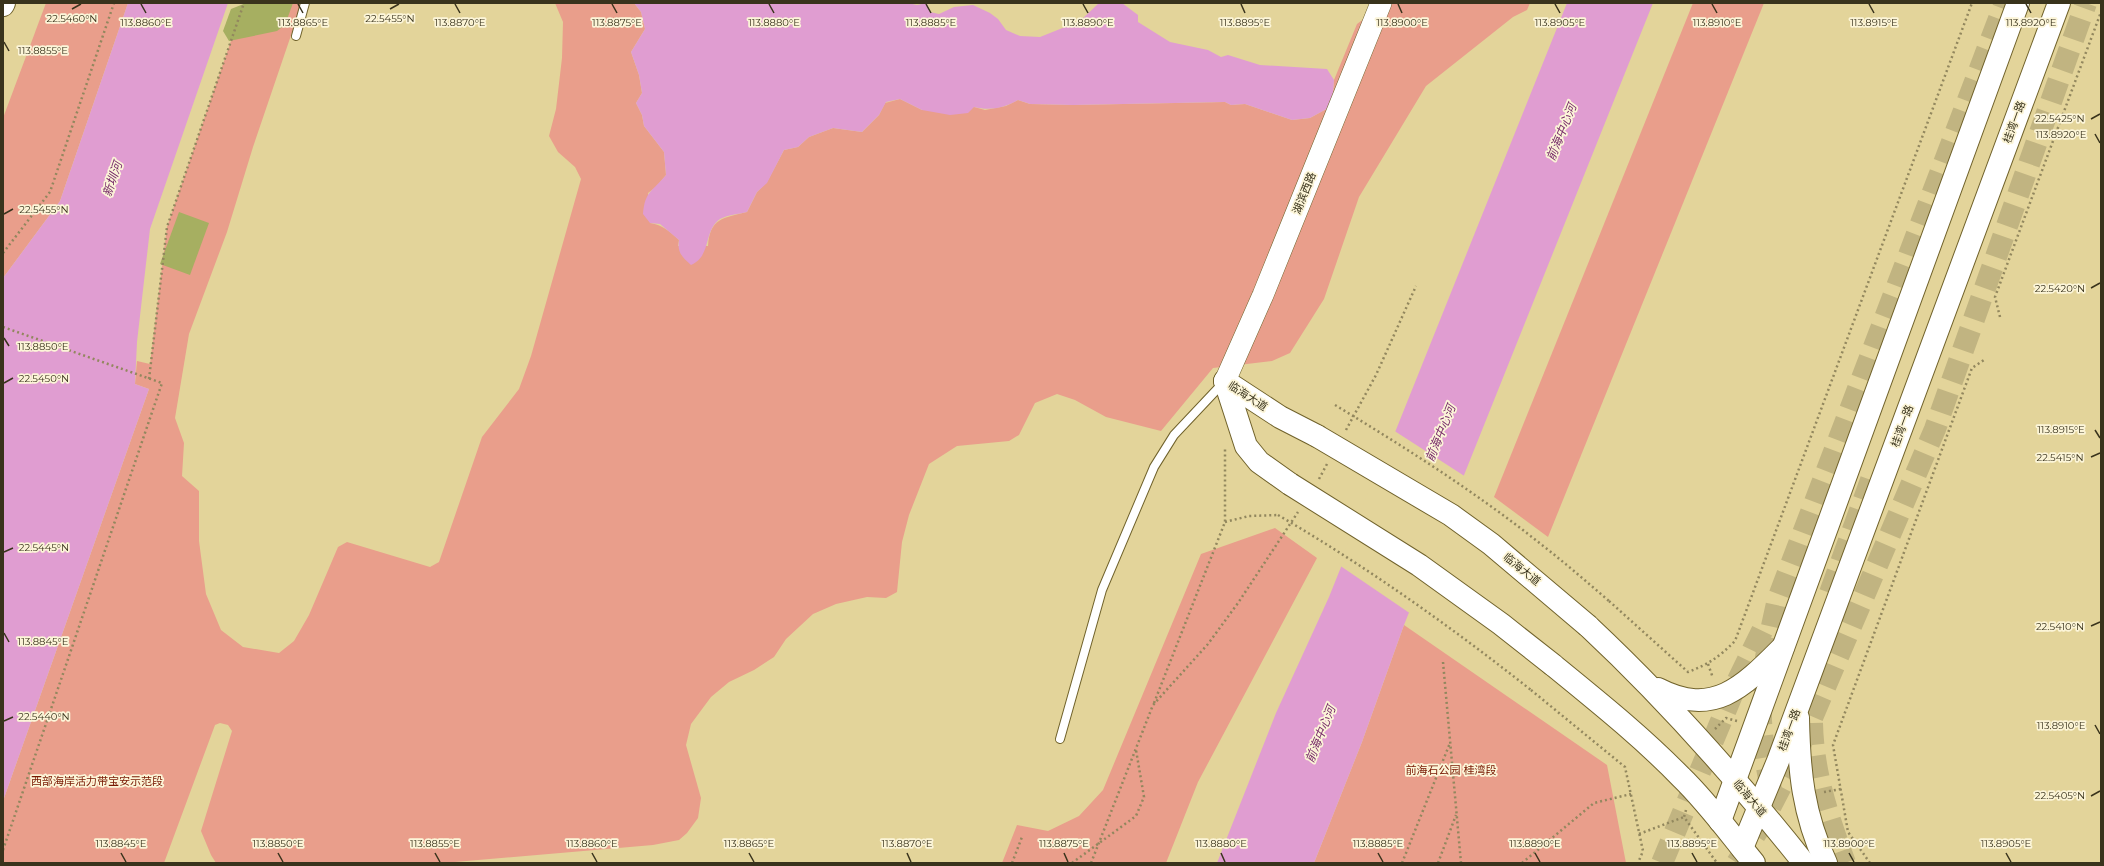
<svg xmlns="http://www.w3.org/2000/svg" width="2104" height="866" viewBox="0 0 2104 866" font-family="Montserrat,'Noto Sans SC',sans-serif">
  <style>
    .green { fill: #e99e8b }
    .water { fill: #e09dd1 }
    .pier { fill: #e3d49a }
    .building { fill: #a6af61 }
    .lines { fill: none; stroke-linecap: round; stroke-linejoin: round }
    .primary-tunnel { stroke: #c1b481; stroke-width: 22; stroke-dasharray: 22 11; stroke-linecap: butt }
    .service-casing { stroke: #70622b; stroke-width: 10 }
    .tertiary-casing { stroke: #70622b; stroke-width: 22 }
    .secondary-casing { stroke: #70622b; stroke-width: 24 }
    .primary-casing { stroke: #70622b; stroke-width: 24 }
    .path { stroke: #92875e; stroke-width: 2.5; stroke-dasharray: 2 3; stroke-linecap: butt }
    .service { stroke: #fff; stroke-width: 8 }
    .tertiary { stroke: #fff; stroke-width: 21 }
    .secondary { stroke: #fff; stroke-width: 22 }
    .primary { stroke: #fff; stroke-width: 22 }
    .secondary-bridge-casing { stroke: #70622b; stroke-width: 24; stroke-linecap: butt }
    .path-bridge { stroke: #92875e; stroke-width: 2.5; stroke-dasharray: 2 3; stroke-linecap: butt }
    .secondary-bridge { stroke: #fff; stroke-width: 22 }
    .ticks { fill: none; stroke: #39331c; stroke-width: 1.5 }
    .labels { text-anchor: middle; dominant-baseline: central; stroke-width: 3.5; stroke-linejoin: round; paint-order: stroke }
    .street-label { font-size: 11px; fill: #39331c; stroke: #fcf5d8 }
    .park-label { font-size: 11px; fill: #771700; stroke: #fcf5d8 }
    .water-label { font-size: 12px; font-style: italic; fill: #762969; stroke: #fcf5d8 }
    .ticks-label { font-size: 10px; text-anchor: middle; fill: #39331c; stroke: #fcf5d8; stroke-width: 3.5; stroke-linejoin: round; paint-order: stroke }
  </style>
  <rect width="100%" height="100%" fill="#e3d49a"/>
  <g class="green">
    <polygon points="46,3 128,3 60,201 3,278 3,118"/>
    <path d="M244 3H302L253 147 227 232 189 334 175 418 184 443 182 476 199 491V541L206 594 221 630 243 647 279 653 294 641 309 615 338 547 347 542 430 567 439 562 482 437 519 389 531 356 581 179 575 167 558 152 549 136 556 109 562 58 563 22 555 3H634L641 12 645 29 631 52 639 75 642 93 636 103 642 115 644 126 664 152 666 175 656 187 648 193 650 223C663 225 669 231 679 240L678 246H708C710 218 723 218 747 212L757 192 767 182 784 150 798 147 809 137 833 128 862 132 879 115 885 103 900 99 922 110 974 107 985 110 1006 106 1018 100 1030 104 1073 105 1225 102 1231 105 1245 104 1292 120 1310 118 1332 106 1334 80 1357 24 1365 18 1384 10 1392 3H1530L1527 10 1513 17 1426 86 1359 197 1324 299 1290 353 1272 361 1213 368 1161 431 1106 417 1075 400 1057 394 1035 403 1019 435 1009 441 957 446 929 464 909 515 902 542 897 592 886 598 867 597 836 604 813 614 786 639 774 657 754 670 729 682 711 697 691 724 686 745 701 798 698 818 687 833 679 840 653 845 443 863H216L211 855 201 831 232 731 228 725 220 723 215 725 164 863H3V801L149 389 135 384 137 361 150 364 167 227Z"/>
    <polygon points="1693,3 1764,3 1548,537 1494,497"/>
    <polygon points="1275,528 1317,558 1198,782 1166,863 1002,863 1017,825 1048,831 1079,816 1103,790 1201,554"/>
    <polygon points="1404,625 1607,765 1626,863 1314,863 1362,742"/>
  </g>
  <g class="water">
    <polygon points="128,3 228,3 150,229 137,342 135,384 149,389 3,801 3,278 60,201"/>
    <path d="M634 3H908L917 5 927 3 930 12 939 14 954 7 973 5 990 13 998 19 1006 30 1020 36 1040 37 1080 21 1099 3H1122L1138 15V22L1170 42 1208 50 1221 57 1228 55 1260 65 1327 69 1334 80 1332 106 1310 118 1292 120 1245 104 1231 105 1225 102 1073 105 1030 104 1018 100C1004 108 990 111 974 107L968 113 950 115 922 110 900 99 886 102 879 115 862 132 833 128 809 137 798 147 784 150 767 183 757 192 747 212C739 214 727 215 720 219 703 231 712 256 691 265 682 257 677 252 679 240L660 224 650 223 643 214C645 191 652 192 666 175L664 152 644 126 642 115 636 103 642 93 639 75 631 52 645 29 641 12Z"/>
    <polygon points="1567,3 1653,3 1404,625 1362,742 1314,863 1217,863 1276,713 1329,597"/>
  </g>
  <polygon class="pier" points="1393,430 1466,477 1411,614 1339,565"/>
  <g class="building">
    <polygon points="246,3 293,3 285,25 277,31 229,41 223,31 231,9"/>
    <polygon points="179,212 209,223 190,275 160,264"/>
  </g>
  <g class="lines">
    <g class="primary-tunnel">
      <polyline points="1830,593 1871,480"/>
      <path d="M1812 723C1813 772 1828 817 1845 863"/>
      <path d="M1771 790C1767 767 1762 743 1761 720 1760 679 1769 639 1778 599L2005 3"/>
      <polyline points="1662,863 1739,678 1764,627"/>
      <polyline points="1737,863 1760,827 1791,767 1935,429 2086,3"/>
    </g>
    <g class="service-casing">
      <g id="service">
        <polyline points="296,36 305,3"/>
        <polyline points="1060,739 1102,590 1154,467 1174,435 1223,383"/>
      </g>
    </g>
    <g class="tertiary-casing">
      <polyline id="tertiary" points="1225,381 1263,295 1381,3"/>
    </g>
    <g class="secondary-casing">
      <g id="secondary">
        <polyline points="1225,381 1246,446 1259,462 1290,484"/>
        <polyline points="1225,381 1280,417 1317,436"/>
        <path d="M1588 626C1666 699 1737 779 1804 863"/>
        <path d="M1553 665C1597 701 1641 736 1681 777 1708 803 1730 834 1754 863"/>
        <path d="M1658 689C1714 718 1744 686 1783 647"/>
        <path d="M1798 718C1799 771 1803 814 1826 863"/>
        <polyline points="1720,821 2018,3"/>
        <polyline points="1742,848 1778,761 2059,3"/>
      </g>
    </g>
    <g class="primary-casing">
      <polyline id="primary" points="3,5 4,3"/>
    </g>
    <g class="path">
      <polyline points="3,253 50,192 114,3"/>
      <polyline points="2000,317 1995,297 2101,12"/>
      <polyline points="3,327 162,383 3,850"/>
      <polyline points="149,379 167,227 244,3"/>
      <polyline points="1346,430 1376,375 1416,286"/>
      <polyline points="1319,479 1327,464"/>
      <polyline points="1225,522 1249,516 1278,515"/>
      <path d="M1609 601 1688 672C1709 664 1719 657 1735 641L1972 3"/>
      <polyline points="1443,662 1461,863"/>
      <polyline points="1708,664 1713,678"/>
      <polyline points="1531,690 1625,767 1643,851 1638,863"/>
      <polyline points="1154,703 1225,522 1225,449"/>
      <polyline points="1715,729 1726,718 1737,721"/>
      <polyline points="1824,792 1841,789"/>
      <polyline points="1686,810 1684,817 1717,863"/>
      <polyline points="1639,834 1684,817"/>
      <polyline points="1012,863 1022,837"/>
      <polyline points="1072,863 1136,816 1144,797 1136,750"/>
      <polyline points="1091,863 1153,705 1208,644 1238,603 1298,512"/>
      <polyline points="1402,863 1450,743"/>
      <polyline points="1438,863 1456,815"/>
      <polyline points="1522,863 1594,803 1631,794"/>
      <polyline points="1870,863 1848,832 1833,745 1972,368 1984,360"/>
    </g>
    <use href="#service" class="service"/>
    <use href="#tertiary" class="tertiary"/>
    <use href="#secondary" class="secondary"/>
    <use href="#primary" class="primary"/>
    <g class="secondary-bridge-casing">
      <g id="secondary-bridge">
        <polyline points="1317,436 1451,515 1491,544 1588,626"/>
        <polyline points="1290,484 1419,565 1501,624 1553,665"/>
      </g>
    </g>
    <g class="path-bridge">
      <path d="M1335 405C1406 448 1477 493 1542 545 1565 563 1587 582 1609 601"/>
      <path d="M1278 515C1367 567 1450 626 1531 690"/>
    </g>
    <use href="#secondary-bridge" class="secondary-bridge"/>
  </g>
  <path class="ticks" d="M141 4 146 13M298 4 303 13M455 4 460 13M612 4 617 13M769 4 774 13M926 4 931 13M1083 4 1088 13M1241 4 1245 13M1398 4 1402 13M1555 4 1560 13M1712 4 1717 13M1869 4 1874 13M2026 4 2031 13M72 9 81 4M390 9 399 4M4 42 9 51M2091 119 2100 114M2095 134 2100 143M4 214 13 209M2091 288 2100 283M4 338 9 346M4 383 13 378M2095 430 2100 438M2091 457 2100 453M4 552 13 548M2091 626 2100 622M4 633 9 642M4 721 13 717M2095 725 2100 734M2091 796 2100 791M121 853 126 862M278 853 283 862M435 853 440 862M592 853 597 862M749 853 754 862M907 853 911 862M1064 853 1068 862M1221 853 1225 862M1378 853 1383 862M1535 853 1540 862M1692 853 1697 862M1849 853 1854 862M2006 853 2011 862"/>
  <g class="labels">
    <g class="street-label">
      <text transform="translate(2014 122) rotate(-70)">桂湾一路</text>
      <text transform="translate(1304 193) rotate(-68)">湖滨西路</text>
      <text transform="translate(1248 396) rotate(33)">临海大道</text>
      <text transform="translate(1902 426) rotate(-70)">桂湾一路</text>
      <text transform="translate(1522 569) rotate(39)">临海大道</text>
      <text transform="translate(1789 730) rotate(-70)">桂湾一路</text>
      <text transform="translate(1750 798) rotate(50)">临海大道</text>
    </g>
    <g class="park-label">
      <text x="1451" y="770">前海石公园 桂湾段</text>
      <text x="97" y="781">西部海岸活力带宝安示范段</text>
    </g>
    <g class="water-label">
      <text transform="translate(1561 132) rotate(-68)">前海中心河</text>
      <text transform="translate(112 179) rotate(-71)">新圳河</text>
      <text transform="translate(1440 433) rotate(-68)">前海中心河</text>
      <text transform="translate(1320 734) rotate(-68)">前海中心河</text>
    </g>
  </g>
  <g class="ticks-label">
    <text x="72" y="22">22.5460°N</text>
    <text x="390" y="22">22.5455°N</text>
    <text x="146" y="26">113.8860°E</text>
    <text x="303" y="26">113.8865°E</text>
    <text x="460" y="26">113.8870°E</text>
    <text x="617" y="26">113.8875°E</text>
    <text x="774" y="26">113.8880°E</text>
    <text x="931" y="26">113.8885°E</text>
    <text x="1088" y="26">113.8890°E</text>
    <text x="1245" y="26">113.8895°E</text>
    <text x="1402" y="26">113.8900°E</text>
    <text x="1560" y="26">113.8905°E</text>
    <text x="1717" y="26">113.8910°E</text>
    <text x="2031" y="26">113.8920°E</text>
    <text x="1874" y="26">113.8915°E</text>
    <text x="43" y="54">113.8855°E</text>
    <text x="2060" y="122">22.5425°N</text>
    <text x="2061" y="138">113.8920°E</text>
    <text x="44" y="213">22.5455°N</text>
    <text x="2060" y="292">22.5420°N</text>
    <text x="43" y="350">113.8850°E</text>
    <text x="44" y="382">22.5450°N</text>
    <text x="2061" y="433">113.8915°E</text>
    <text x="2060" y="461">22.5415°N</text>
    <text x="44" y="551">22.5445°N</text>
    <text x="2060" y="630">22.5410°N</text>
    <text x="43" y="645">113.8845°E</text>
    <text x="44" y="720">22.5440°N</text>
    <text x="2061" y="729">113.8910°E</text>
    <text x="2060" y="799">22.5405°N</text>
    <text x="121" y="847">113.8845°E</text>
    <text x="278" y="847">113.8850°E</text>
    <text x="435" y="847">113.8855°E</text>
    <text x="592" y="847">113.8860°E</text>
    <text x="749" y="847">113.8865°E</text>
    <text x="907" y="847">113.8870°E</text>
    <text x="1064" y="847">113.8875°E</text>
    <text x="1221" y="847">113.8880°E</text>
    <text x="1378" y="847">113.8885°E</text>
    <text x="1535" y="847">113.8890°E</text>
    <text x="1692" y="847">113.8895°E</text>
    <text x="1849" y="847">113.8900°E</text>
    <text x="2006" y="847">113.8905°E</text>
  </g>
  <rect width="2104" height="866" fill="none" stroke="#39331c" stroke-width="8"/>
</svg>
